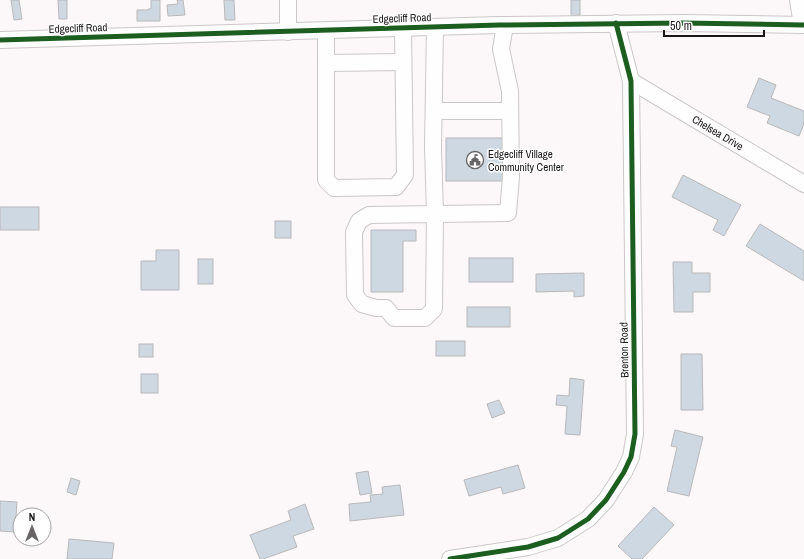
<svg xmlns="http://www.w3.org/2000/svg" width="804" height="559" viewBox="0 0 804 559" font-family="'Archivo Narrow',sans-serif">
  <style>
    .building { fill: #ced8e2; stroke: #b9b8b9 }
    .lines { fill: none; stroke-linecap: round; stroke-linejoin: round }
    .minor-casing { stroke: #cac7c7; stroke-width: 18 }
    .minor { stroke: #fffefe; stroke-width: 16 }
    .cycleway-casing { stroke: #fff; stroke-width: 8 }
    .cycleway { stroke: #1b5e20; stroke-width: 5 }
    .labels { text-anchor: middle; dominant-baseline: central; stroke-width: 3; stroke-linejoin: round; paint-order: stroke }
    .street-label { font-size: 11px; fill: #191617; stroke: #fff }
    .poi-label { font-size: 11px; fill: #191617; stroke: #fff; text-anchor: start }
  </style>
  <rect width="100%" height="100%" fill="#fcf7f8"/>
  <g class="building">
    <polygon points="11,0 19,0 22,19 14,20"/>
    <polygon points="58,0 67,0 67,19 59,19"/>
    <polygon points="151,0 160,0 160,21 137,21 137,10 148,10 148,9 151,9"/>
    <polygon points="177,0 183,0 185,15 168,16 167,5 178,4"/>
    <polygon points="224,0 234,0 235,20 225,20"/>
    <polygon points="571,0 580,0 580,15 571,16"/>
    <polygon points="759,78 776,85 771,98 804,111 804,124 799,136 767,123 770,116 747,107"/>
    <rect x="446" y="138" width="58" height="43"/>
    <polygon points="683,175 741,205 724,236 713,230 718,220 672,197"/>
    <rect x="0" y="207" width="39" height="23"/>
    <rect x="275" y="221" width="16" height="17"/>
    <polygon points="760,224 804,251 804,281 746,246"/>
    <polygon points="371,230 416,230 416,241 403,241 403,292 371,292"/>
    <polygon points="156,250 179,250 179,290 141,290 141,261 156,261"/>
    <rect x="469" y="258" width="44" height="24"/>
    <rect x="198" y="259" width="15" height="25"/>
    <polygon points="673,262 692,262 692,273 710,273 710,292 693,292 693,312 674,312"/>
    <polygon points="584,273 584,296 574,297 574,291 536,292 536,274"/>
    <rect x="467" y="307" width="43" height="20"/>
    <rect x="436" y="341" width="29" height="15"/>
    <rect x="139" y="344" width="14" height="13"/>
    <polygon points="681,354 702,354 703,410 681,410"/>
    <rect x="141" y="374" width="17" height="19"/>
    <polygon points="570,378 584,380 580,435 565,434 567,406 556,405 557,395 569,396"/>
    <polygon points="499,400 505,413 492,418 487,404"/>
    <polygon points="675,430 703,437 689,496 667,491 677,447 671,446"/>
    <polygon points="518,465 525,488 503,494 501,487 469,496 464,480"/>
    <polygon points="368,471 372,493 360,495 356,473"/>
    <polygon points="71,478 80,481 76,495 67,492"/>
    <polygon points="400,485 404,515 350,521 349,504 371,502 370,495 383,494 382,487"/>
    <polygon points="0,501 17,502 15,532 0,531"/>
    <polygon points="305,504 314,529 293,536 297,547 263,559 260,559 250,535 291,520 288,511"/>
    <polygon points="654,507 674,525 642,559 632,559 618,546"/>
    <polygon points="69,539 114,543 112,559 67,559"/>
  </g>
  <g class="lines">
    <g class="minor-casing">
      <g id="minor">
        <polyline points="288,0 288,32"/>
        <polyline points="798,0 802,25"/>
        <polyline points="435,27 433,148 435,214 508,213 511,177 510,91 501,49 505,25"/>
        <polyline points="326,31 326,180 334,188 396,187 405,175 403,28"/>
        <polyline points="0,40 499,25 683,23 804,25"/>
        <polyline points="326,63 403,62"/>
        <path id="s1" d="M631 81 804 184"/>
        <polyline points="434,111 510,111"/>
        <polygon points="435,214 434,309 425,318 394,318 386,308 376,308 362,304 355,295 354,232 359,221 369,215"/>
        <polyline points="450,559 528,547 558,538 588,519 606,500 624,472 631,457 635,434 631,81 616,23"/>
      </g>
    </g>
    <use href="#minor" class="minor"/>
    <g class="cycleway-casing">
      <g id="cycleway">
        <polyline points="0,40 499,25 683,23 804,25"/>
        <polyline points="450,559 528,547 558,538 588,519 606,500 624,472 631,457 635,434 631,81 616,23"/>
      </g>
    </g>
    <use href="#cycleway" class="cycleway"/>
  </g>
  <defs>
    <g id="civic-ring" transform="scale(0.9)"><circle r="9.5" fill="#fff" stroke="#686566" stroke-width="1.5"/><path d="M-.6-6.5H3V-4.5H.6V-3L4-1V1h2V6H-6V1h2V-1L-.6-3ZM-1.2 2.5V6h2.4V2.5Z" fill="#686566"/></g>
  </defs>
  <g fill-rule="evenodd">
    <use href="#civic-ring" x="475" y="160"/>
  </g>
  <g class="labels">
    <g class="street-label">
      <text transform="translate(402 18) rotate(-2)">Edgecliff Road</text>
      <text transform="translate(78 28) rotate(-2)">Edgecliff Road</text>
      <text stroke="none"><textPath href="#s1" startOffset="101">Chelsea Drive</textPath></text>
      <text transform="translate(624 350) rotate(-91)">Brenton Road</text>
    </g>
    <g class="poi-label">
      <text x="488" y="154">Edgecliff Village<tspan x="488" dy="13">Community Center</tspan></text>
    </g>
  </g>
  <g transform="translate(32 527)"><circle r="19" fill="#ffffff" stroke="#a3a2a2"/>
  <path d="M0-3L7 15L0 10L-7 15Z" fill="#686566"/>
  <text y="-6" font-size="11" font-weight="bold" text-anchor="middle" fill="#191617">N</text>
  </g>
  <path d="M664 30v6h100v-6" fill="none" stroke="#191617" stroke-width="2"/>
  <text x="670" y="30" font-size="12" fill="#191617" stroke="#ffffff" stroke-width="3" paint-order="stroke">50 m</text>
</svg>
